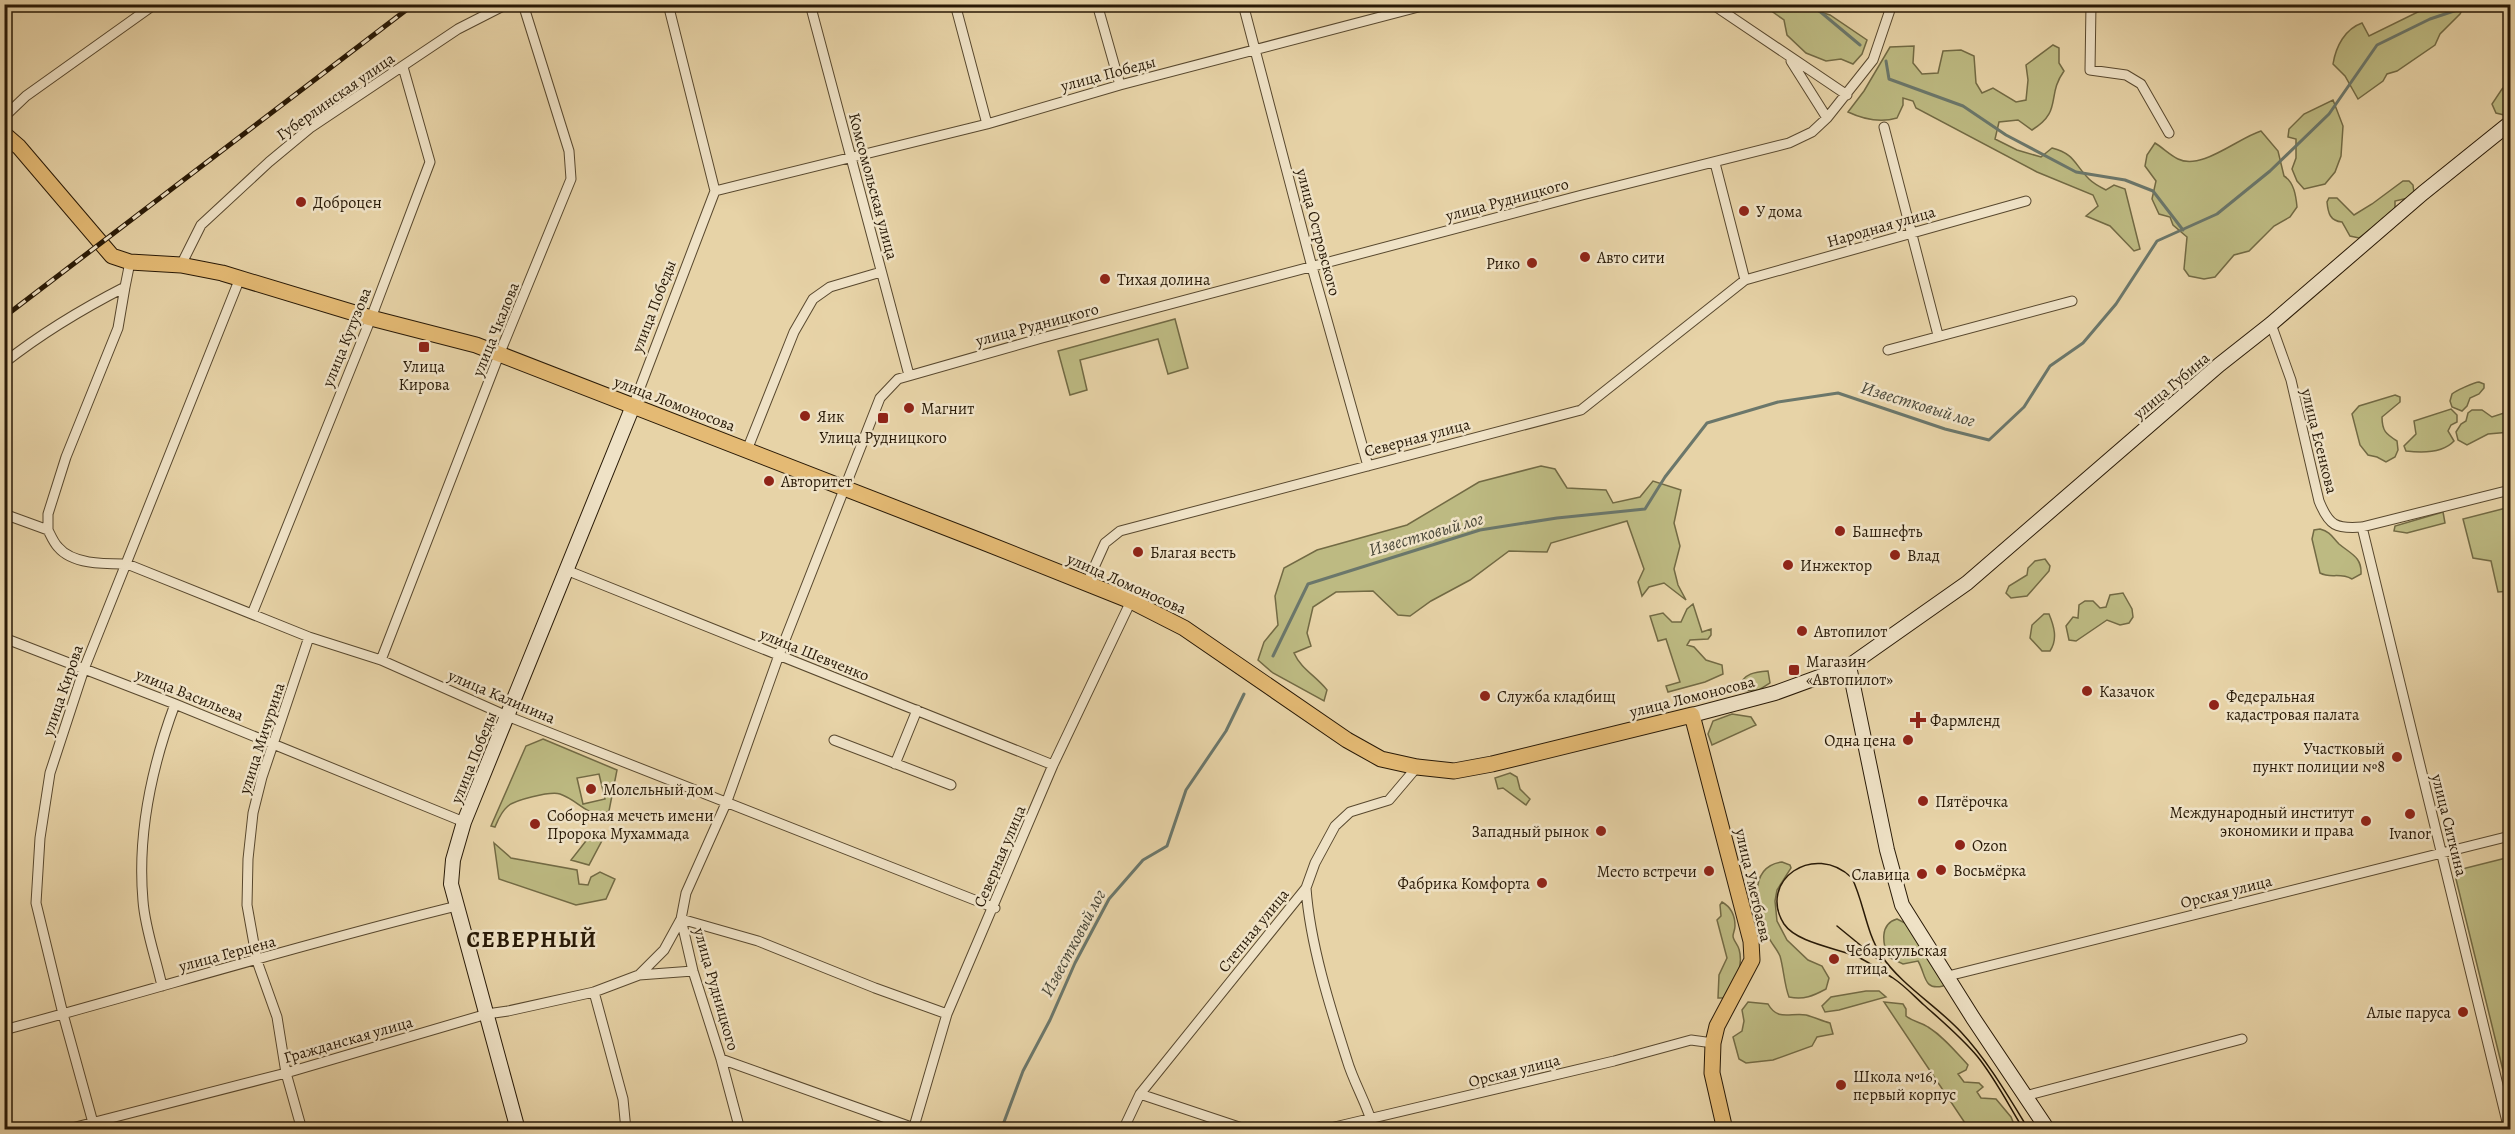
<svg xmlns="http://www.w3.org/2000/svg" width="2515" height="1134" viewBox="0 0 2515 1134" font-family="Alegreya,serif">
<style>
.green{fill:#bdba82;stroke:#726a44;stroke-width:1.5;fill-rule:evenodd}
.lines{fill:none;stroke-linecap:round;stroke-linejoin:round}
.stream{stroke:#6b776b;stroke-width:3}
.street-casing{stroke:#58482e;stroke-width:11}
.secondary-casing{stroke:#281906;stroke-width:16}
.primary-casing{stroke:#281906;stroke-width:17}
.street{stroke:#efe2c6;stroke-width:9}
.secondary{stroke:#efe2c6;stroke-width:14}
.primary{stroke:#e4ba74;stroke-width:15}
.tram{stroke:#281906;stroke-width:1.5}
.rail-casing{stroke:#281906;stroke-width:5}
.rail{stroke:#efe2c6;stroke-width:3;stroke-dasharray:9;stroke-linecap:butt}
.poi-dot{fill:#8f2418;stroke:#efe2c6;stroke-width:2}
.labels{text-anchor:middle;stroke-width:5;stroke-linejoin:round;paint-order:stroke}
.street-label{font-size:16px;fill:#281906;stroke:#efe2c6}
.poi-label{font-size:16px;fill:#281906;stroke:#efe2c6;text-anchor:start}
.water-label{font-size:18px;font-style:italic;fill:#4a4839;stroke:#efe2c6}
.district-label{font-size:22px;font-weight:bold;letter-spacing:1.5px;fill:#281906;stroke:#efe2c6}
</style>
<rect width="100%" height="100%" fill="#e7d3a7"/>
<filter id="stains"><feTurbulence type="fractalNoise" baseFrequency=".00333" numOctaves="4"/><feColorMatrix values="0 0 0 0 .2 0 0 0 0 .09 0 0 0 0 .02 0 0 0 .5 -.17"/></filter>
<radialGradient id="worn" r=".72"><stop offset=".6" stop-color="#630" stop-opacity="0"/><stop offset="1" stop-color="#630" stop-opacity=".3"/></radialGradient>
<path class="green" d="M2434,4L2465,5L2460,14L2440,34L2435,45L2397,71L2387,74L2383,81L2358,99L2345,76L2333,64C2336,46 2345,29 2362,23L2369,36Z
M1763,5H1797L1830,15L1867,40L1862,54L1853,64L1841,59L1826,61L1806,53L1787,35L1784,20Z
M2053,45L2059,48V63L2064,71C2046,96 2063,111 2032,130L2018,120L1999,122L1995,139L2017,150L2041,157L2052,148C2075,154 2074,164 2089,179C2093,183 2100,187 2106,190L2114,185L2125,189L2140,249L2134,251L2110,226L2086,216L2098,206L2093,195L2037,172L1916,108L1913,101L1903,98V105L1897,118C1880,123 1865,120 1848,112L1864,91L1890,47L1914,46L1913,63L1922,74L1938,73L1943,51L1961,50L1974,56L1976,83L1982,93L1993,88L2016,102L2026,100L2028,80L2026,65Z
M2510,82V111L2504,115L2496,113L2492,104L2502,89Z
M2333,100L2343,126L2341,156L2335,172L2325,184L2304,189L2297,181L2292,169L2296,158V139L2288,137L2289,129L2304,114Z
M2261,131L2278,151L2284,176C2294,182 2296,196 2297,207L2290,217L2274,226L2249,251L2234,255L2215,277L2204,279L2189,276L2184,269L2187,237L2173,225L2170,217L2159,214L2152,199L2156,181L2145,166L2147,155L2155,143C2163,148 2170,155 2178,159C2201,171 2238,138 2261,131Z
M2403,181H2409L2413,185L2414,193L2408,198L2395,201V210L2359,238L2350,236L2342,222C2330,221 2328,213 2327,202L2329,198H2337L2354,215L2372,204Z
M1175,319L1188,368L1168,374L1158,339L1080,360L1087,390L1070,395L1058,351Z
M2479,382L2484,384V388L2479,394L2470,398L2467,406L2462,411L2452,407L2450,401L2452,394C2455,391 2475,382 2479,382Z
M2395,395L2400,397V402L2382,417C2382,431 2386,434 2397,441L2398,450L2395,457L2386,462L2377,457L2368,455L2360,445L2352,414L2359,406Z
M2451,409L2457,415V422L2451,425L2448,431L2454,441C2443,453 2422,453 2406,451L2404,446L2416,434L2414,421Z
M2472,410H2482L2492,417L2510,411V432L2488,434L2467,445L2458,440L2456,432L2461,424L2466,421L2468,413Z
M1541,466L1555,469L1567,488L1606,490L1613,503L1640,497L1653,481L1681,490L1674,523L1680,546L1674,569L1678,585L1686,600L1664,583L1649,587L1642,596L1638,582L1644,569L1627,521L1551,543L1547,552L1509,551L1470,580L1431,601L1410,616L1398,615L1373,591L1336,592L1313,607L1307,633L1311,646L1294,653C1301,669 1316,676 1327,690L1324,701L1273,673L1258,660L1264,642L1278,625L1275,596L1284,568L1317,550L1407,525L1479,482Z
M2510,507V591L2498,592L2491,561L2473,558L2463,519Z
M2443,512L2445,523L2407,533L2394,531L2395,526Z
M2320,529C2331,532 2332,537 2339,544C2351,554 2362,557 2361,574L2352,579C2339,572 2331,579 2320,573L2312,539L2314,530Z
M2045,559L2050,566L2049,571L2027,596L2011,598L2006,593L2009,586L2027,575L2028,568L2035,561Z
M2123,593L2132,609L2133,617L2129,623L2120,625L2107,620L2076,641L2069,640L2066,626L2073,617L2078,618L2079,605L2085,601H2093L2100,608L2106,607L2110,595Z
M1693,604L1702,632L1711,629V635L1708,639L1690,640L1687,645L1694,647L1706,660L1722,665L1723,674L1705,682L1668,692L1666,686L1680,682L1666,639L1658,641L1650,616L1663,613L1672,622H1681L1687,609Z
M2044,614H2049C2054,626 2058,639 2050,651H2042L2030,638L2032,625Z
M1768,671L1770,683L1759,690L1742,691L1739,687C1744,673 1755,672 1768,671Z
M1732,714L1751,717L1756,725L1712,745L1708,734L1713,721Z
M543,739L617,770L609,811L601,816C582,811 577,800 560,794C551,791 513,800 507,807C501,812 498,820 495,827L491,826L526,746ZM599,774L605,799L583,804L577,778Z
M1510,773L1517,777L1520,789L1530,799L1526,805L1503,788L1498,789L1495,778Z
M600,830L606,833L589,865L571,860L593,832Z
M494,843L511,858L577,870L579,884L588,885L591,877L600,872L615,879L606,899L576,905L499,879Z
M2510,857V1099L2454,871Z
M1782,862L1790,865L1791,868L1777,890L1775,901L1777,921L1787,940L1808,960L1822,966L1829,978L1826,989C1813,996 1804,1000 1789,997C1784,984 1784,970 1780,956C1777,949 1771,943 1768,936C1756,914 1746,867 1782,862Z
M1722,902C1731,907 1735,916 1735,926C1735,930 1733,933 1733,936C1733,940 1738,945 1739,949C1744,967 1735,986 1723,998H1718L1719,975L1727,958L1717,920L1721,916L1720,905Z
M1897,919L1905,923L1946,982L1943,986C1923,991 1926,974 1918,961L1903,964L1888,957C1883,944 1879,924 1897,919Z
M1866,991H1879L1886,997L1839,1010L1825,1012L1822,1006L1831,997Z
M1748,1002L1768,1004C1778,1022 1791,1012 1806,1015C1814,1017 1822,1021 1830,1023L1833,1034L1817,1037L1812,1046L1773,1060L1746,1063L1739,1059L1733,1037L1742,1031L1744,1021L1742,1010Z
M1884,1002L1903,1004L1906,1009V1016C1913,1022 1921,1022 1928,1027C1944,1037 1956,1052 1968,1065L1966,1070L1958,1074L1964,1082L1979,1083L1983,1087L1977,1092L1981,1098L1996,1099L2011,1117L2016,1129H1985L1982,1126L1976,1129H1969Z"/>
<g class="lines">
<path class="stream" d="M1811,4L1860,45
M1886,61L1889,79L1963,106L2006,135L2076,172L2125,180L2153,191L2183,230
M1273,656L1308,584L1480,530L1557,518L1645,509L1665,477L1707,423L1778,402L1838,393L1945,429L1989,440L2024,407L2050,366L2083,343L2116,304L2157,241L2217,214L2270,171L2329,114L2377,45L2430,19L2475,4
M1001,1130L1023,1071L1050,1020L1075,963L1109,899L1143,860L1167,846L1186,790L1226,731L1244,694"/>
<defs>
<path id="street" d="M668,4L715,191
M810,4L909,375
M955,4L987,124
M1097,4L1120,85
M1243,4L1312,267L1368,466
M1712,4L1847,95
M2091,4L2090,70L2126,75L2141,84L2169,133
M1791,61L1827,118
M4,117L26,96L155,4
M1884,127L1938,335
M1715,163L1745,280
M181,265L201,225L269,162L310,128L458,29L507,4
M2271,324L2291,380L2319,501C2329,526 2336,529 2362,527L2510,490
M1888,350L2072,301
M4,363C42,333 82,309 125,287L130,262
M633,406L715,191L987,124L1120,85L1430,4
M747,450L794,332L813,299L830,287L881,272
M4,514L48,530C51,536 54,543 58,547C73,565 106,564 127,564L309,637L381,660L507,716L995,908
M2362,527L2509,1130
M48,530V514L66,457L118,328L125,287
M566,570L1053,765
M1087,583L1105,543L1120,531L1581,410L1745,280L2026,201
M252,614L371,318L430,162L403,67
M4,638L175,704L464,822
M381,660L499,355L571,179L569,151L523,4
M834,740L951,785
M895,764L917,710
M1306,888C1310,944 1330,1007 1347,1060C1354,1084 1368,1105 1374,1130
M639,975L664,950L681,919L758,941L875,988L947,1014
M1948,976L2510,836
M162,986C156,958 145,929 143,901C137,834 152,766 175,704
M594,992L623,1099L626,1130
M4,1030C156,989 305,943 457,906
M721,1059L914,1128
M1140,1094L1248,1130
M2025,1096L2242,1039
M64,1130L286,1073L487,1014L508,1011L594,992L639,975L693,971
M95,1130L63,1014L36,903L40,838L50,773L84,669L240,278
M302,1130L286,1073L277,1017L257,961L247,905L248,859L253,813L262,777L309,637
M740,1130L721,1059L693,971L681,919L686,893L727,801L779,655L880,398L898,379L1042,338L1582,195L1789,143L1812,132L1827,118L1873,60L1892,4
M913,1130L947,1014L1053,765L1131,601
M1123,1130L1140,1094L1306,888L1315,863L1335,826L1350,812L1389,800L1417,767
M1322,1130L1614,1061L1691,1040L1713,1043"/>
<path id="secondary" d="M1849,666L1887,850L1902,905L1973,1018L2048,1130
M1692,715L1775,693L1849,666L1967,583L2219,365L2271,324L2423,193L2510,123
M518,1130L451,884L453,860L464,822L633,406"/>
<path id="primary" d="M4,134L19,147L112,256L130,262L181,265L222,273L371,318L476,345L978,540L1131,601L1184,628L1347,740L1381,759L1417,767L1454,771L1492,764L1692,715L1751,941L1752,960L1717,1026L1713,1043L1712,1073L1725,1130"/>
</defs>
<use href="#street" class="street-casing"/>
<use href="#secondary" class="secondary-casing"/>
<use href="#primary" class="primary-casing"/>
<use href="#street" class="street"/>
<use href="#secondary" class="secondary"/>
<use href="#primary" class="primary"/>
<path class="tram" d="M1837,926L1881,962
M2024,1130C2009,1106 1995,1078 1977,1056C1961,1037 1943,1022 1924,1005C1914,996 1905,986 1893,978C1882,971 1870,963 1858,957C1837,948 1797,943 1784,924C1757,881 1814,841 1852,878C1864,903 1866,932 1881,955C1902,986 1936,1005 1961,1032C1988,1061 2008,1096 2029,1130"/>
<defs>
<path id="rail" d="M4,317L414,4"/>
</defs>
<use href="#rail" class="rail-casing"/>
<use href="#rail" class="rail"/>
</g>
<g class="poi-dot">
<circle cx="301" cy="202" r="6"/>
<circle cx="1744" cy="211" r="6"/>
<circle cx="1585" cy="257" r="6"/>
<circle cx="1532" cy="263" r="6"/>
<circle cx="1105" cy="279" r="6"/>
<rect x="418" y="341" width="12" height="12" rx="3"/>
<circle cx="909" cy="408" r="6"/>
<circle cx="805" cy="416" r="6"/>
<rect x="877" y="412" width="12" height="12" rx="3"/>
<circle cx="769" cy="481" r="6"/>
<circle cx="1840" cy="531" r="6"/>
<circle cx="1138" cy="552" r="6"/>
<circle cx="1895" cy="555" r="6"/>
<circle cx="1788" cy="565" r="6"/>
<circle cx="1802" cy="631" r="6"/>
<rect x="1788" y="664" width="12" height="12" rx="3"/>
<circle cx="2087" cy="691" r="6"/>
<circle cx="1485" cy="696" r="6"/>
<circle cx="2214" cy="705" r="6"/>
<path d="M1915 711h6v6h6v6h-6v6h-6v-6h-6v-6h6z"/>
<circle cx="1908" cy="740" r="6"/>
<circle cx="2397" cy="757" r="6"/>
<circle cx="591" cy="789" r="6"/>
<circle cx="1923" cy="801" r="6"/>
<circle cx="2410" cy="814" r="6"/>
<circle cx="2366" cy="821" r="6"/>
<circle cx="535" cy="824" r="6"/>
<circle cx="1601" cy="831" r="6"/>
<circle cx="1960" cy="845" r="6"/>
<circle cx="1941" cy="870" r="6"/>
<circle cx="1709" cy="871" r="6"/>
<circle cx="1922" cy="874" r="6"/>
<circle cx="1542" cy="883" r="6"/>
<circle cx="1834" cy="959" r="6"/>
<circle cx="2463" cy="1012" r="6"/>
<circle cx="1841" cy="1085" r="6"/>
</g>
<g class="labels">
<g class="street-label">
<text transform="translate(1108 73) rotate(-15)" y="6">улица Победы</text>
<text transform="translate(335 96) rotate(-35)" y="6">Губерлинская улица</text>
<text transform="translate(874 186) rotate(75)" y="6">Комсомольская улица</text>
<text transform="translate(1507 199) rotate(-15)" y="6">улица Рудницкого</text>
<text transform="translate(1881 226) rotate(-16)" y="6">Народная улица</text>
<text transform="translate(1319 232) rotate(75)" y="6">улица Островского</text>
<text transform="translate(653 306) rotate(-69)" y="6">улица Победы</text>
<text transform="translate(1037 324) rotate(-15)" y="6">улица Рудницкого</text>
<text transform="translate(495 329) rotate(-68)" y="6">улица Чкалова</text>
<text transform="translate(346 337) rotate(-68)" y="6">улица Кутузова</text>
<text transform="translate(2171 385) rotate(-40)" y="6">улица Губина</text>
<text transform="translate(675 403) rotate(21)" y="6">улица Ломоносова</text>
<text transform="translate(1417 437) rotate(-15)" y="6">Северная улица</text>
<text transform="translate(2320 441) rotate(76)" y="6">улица Есенкова</text>
<text transform="translate(1127 583) rotate(24)" y="6">улица Ломоносова</text>
<text transform="translate(815 654) rotate(22)" y="6">улица Шевченко</text>
<text transform="translate(62 690) rotate(-71)" y="6">улица Кирова</text>
<text transform="translate(190 694) rotate(22)" y="6">улица Васильева</text>
<text transform="translate(502 696) rotate(23)" y="6">улица Калинина</text>
<text transform="translate(1692 696) rotate(-14)" y="6">улица Ломоносова</text>
<text transform="translate(261 738) rotate(-72)" y="6">улица Мичурина</text>
<text transform="translate(473 757) rotate(-68)" y="6">улица Победы</text>
<text transform="translate(2450 825) rotate(76)" y="6">улица Ситкина</text>
<text transform="translate(999 856) rotate(-67)" y="6">Северная улица</text>
<text transform="translate(1754 885) rotate(77)" y="6">улица Уметбаева</text>
<text transform="translate(2226 891) rotate(-14)" y="6">Орская улица</text>
<text transform="translate(1253 930) rotate(-51)" y="6">Степная улица</text>
<text transform="translate(227 953) rotate(-15)" y="6">улица Герцена</text>
<text transform="translate(717 989) rotate(74)" y="6">улица Рудницкого</text>
<text transform="translate(348 1039) rotate(-16)" y="6">Гражданская улица</text>
<text transform="translate(1514 1070) rotate(-14)" y="6">Орская улица</text>
</g>
<g class="poi-label">
<text x="313" y="208">Доброцен</text>
<text x="1756" y="217">У дома</text>
<text x="1597" y="263">Авто сити</text>
<text x="1520" y="269" text-anchor="end">Рико</text>
<text x="1117" y="285">Тихая долина</text>
<text x="424" y="372" text-anchor="middle">Улица<tspan x="424" dy="18">Кирова</tspan></text>
<text x="921" y="414">Магнит</text>
<text x="817" y="422">Яик</text>
<text x="883" y="443" text-anchor="middle">Улица Рудницкого</text>
<text x="781" y="487">Авторитет</text>
<text x="1852" y="537">Башнефть</text>
<text x="1150" y="558">Благая весть</text>
<text x="1907" y="561">Влад</text>
<text x="1800" y="571">Инжектор</text>
<text x="1814" y="637">Автопилот</text>
<text x="1806" y="667">Магазин<tspan x="1806" dy="18">«Автопилот»</tspan></text>
<text x="2099" y="697">Казачок</text>
<text x="1497" y="702">Служба кладбищ</text>
<text x="2226" y="702">Федеральная<tspan x="2226" dy="18">кадастровая палата</tspan></text>
<text x="1930" y="726">Фармленд</text>
<text x="1896" y="746" text-anchor="end">Одна цена</text>
<text x="2385" y="754" text-anchor="end">Участковый<tspan x="2385" dy="18">пункт полиции №8</tspan></text>
<text x="603" y="795">Молельный дом</text>
<text x="1935" y="807">Пятёрочка</text>
<text x="2354" y="818" text-anchor="end">Международный институт<tspan x="2354" dy="18">экономики и права</tspan></text>
<text x="547" y="821">Соборная мечеть имени<tspan x="547" dy="18">Пророка Мухаммада</tspan></text>
<text x="1589" y="837" text-anchor="end">Западный рынок</text>
<text x="2410" y="839" text-anchor="middle">Ivanor</text>
<text x="1972" y="851">Ozon</text>
<text x="1953" y="876">Восьмёрка</text>
<text x="1697" y="877" text-anchor="end">Место встречи</text>
<text x="1910" y="880" text-anchor="end">Славица</text>
<text x="1530" y="889" text-anchor="end">Фабрика Комфорта</text>
<text x="1846" y="956">Чебаркульская<tspan x="1846" dy="18">птица</tspan></text>
<text x="2451" y="1018" text-anchor="end">Алые паруса</text>
<text x="1853" y="1082">Школа №16,<tspan x="1853" dy="18">первый корпус</tspan></text>
</g>
<g class="water-label">
<text transform="translate(1918 404) rotate(17)" y="6">Известковый лог</text>
<text transform="translate(1426 534) rotate(-16)" y="6">Известковый лог</text>
<text transform="translate(1073 943) rotate(-62)" y="6">Известковый лог</text>
</g>
<g class="district-label">
<text x="532" y="947">СЕВЕРНЫЙ</text>
</g>
</g>
<rect width="2515" height="1134" fill="none" stroke="#e7d3a7" stroke-width="24"/>
<rect x="6" y="6" width="2503" height="1122" fill="none" stroke="#281906" stroke-width="3"/>
<rect x="12" y="12" width="2491" height="1110" fill="none" stroke="#281906" stroke-width="1.5"/>
<rect width="100%" height="100%" filter="url(#stains)"/>
<rect width="100%" height="100%" fill="url(#worn)"/>
</svg>
